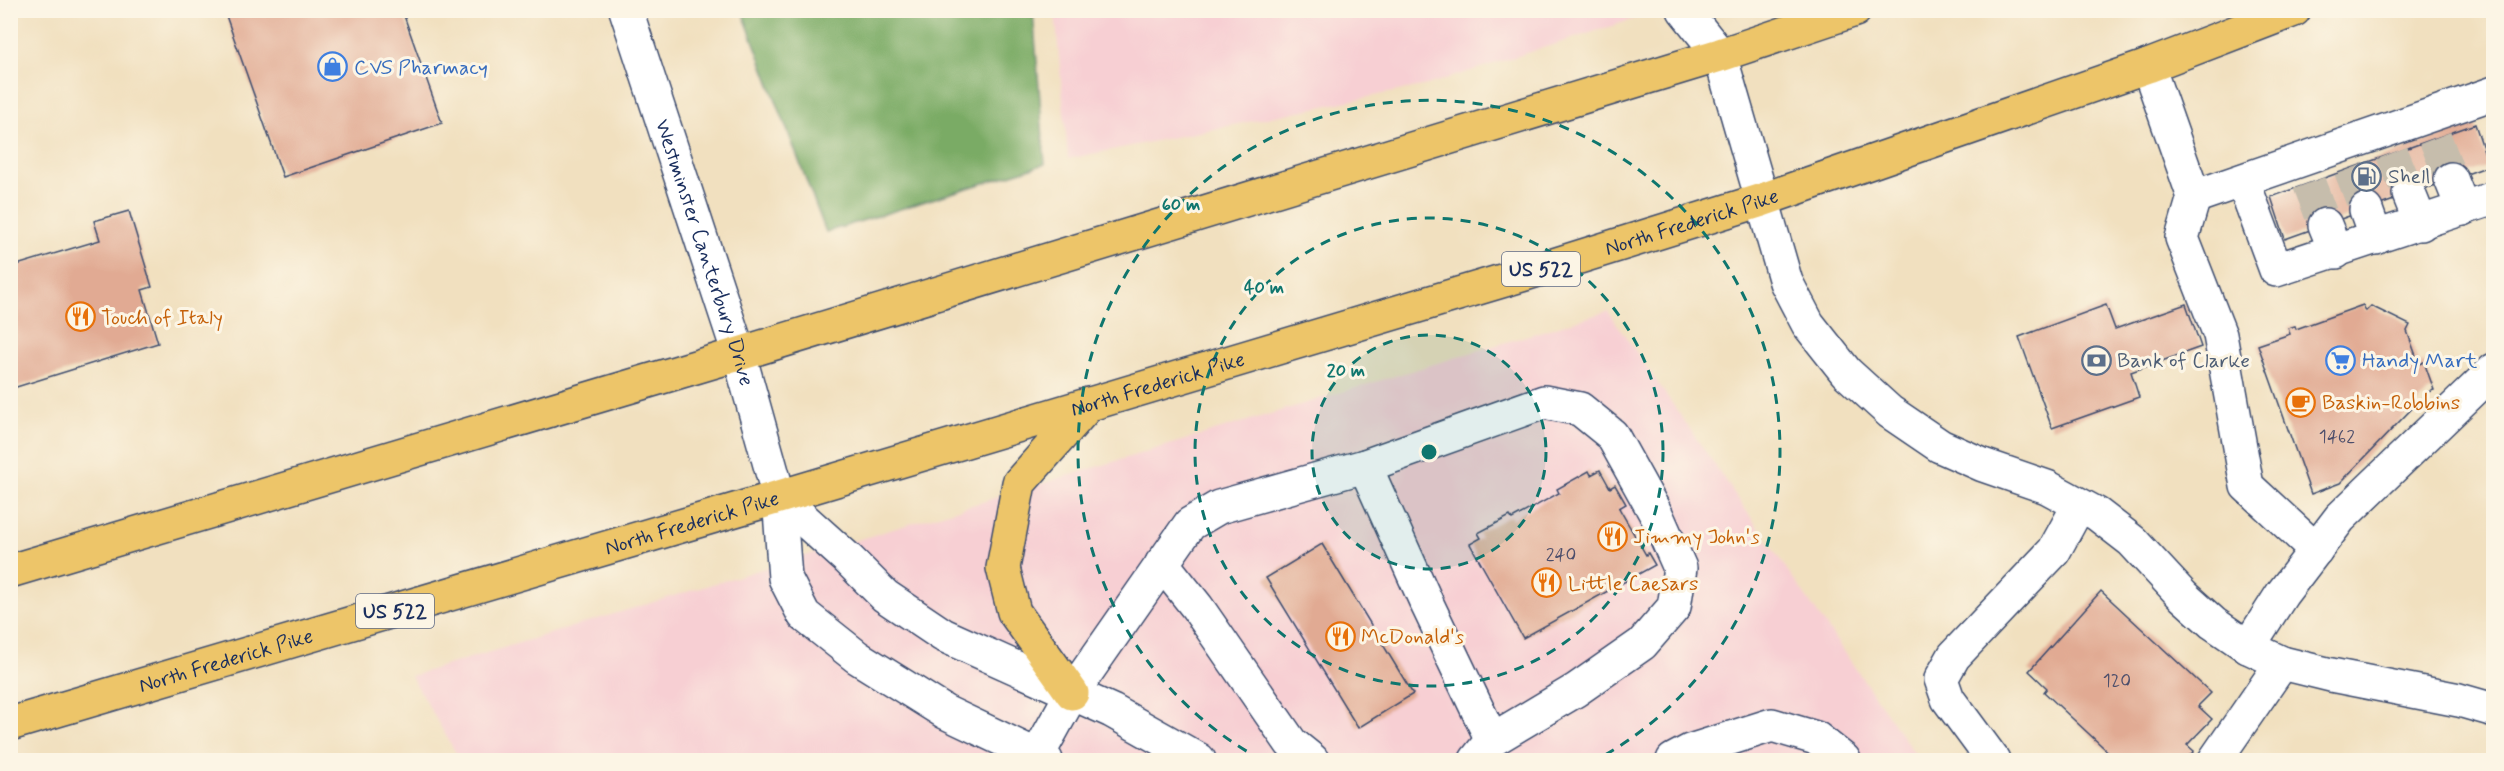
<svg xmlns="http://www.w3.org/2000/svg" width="2504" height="771" viewBox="0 0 2504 771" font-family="Mynerve,sans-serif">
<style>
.built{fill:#f7cfd3}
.forest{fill:#7aab65;stroke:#4a6d62;stroke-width:1.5}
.building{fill:#e1aa93}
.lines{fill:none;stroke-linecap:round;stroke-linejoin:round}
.minor-tunnel{stroke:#c6bdac;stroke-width:33;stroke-dasharray:33 16;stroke-linecap:butt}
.minor-casing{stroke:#3b4a6d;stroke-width:36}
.major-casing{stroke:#3b4a6d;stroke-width:36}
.minor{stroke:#fff;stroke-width:33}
.major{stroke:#edc569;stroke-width:33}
.ring{fill:none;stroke:#0f766e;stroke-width:3;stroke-dasharray:10 8}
.labels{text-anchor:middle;stroke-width:6;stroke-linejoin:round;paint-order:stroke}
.number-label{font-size:18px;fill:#4c4e6b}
.shield{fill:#fcf5e5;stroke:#5e6a86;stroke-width:1.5}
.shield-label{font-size:20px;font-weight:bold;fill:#1b2f5e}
.shop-label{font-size:21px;fill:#366cbe;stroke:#fcf5e5;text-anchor:start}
.service-label{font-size:21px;fill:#4e5e75;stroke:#fcf5e5;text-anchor:start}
.street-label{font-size:21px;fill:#1b2f5e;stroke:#fcf5e5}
.food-label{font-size:21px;fill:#c56008;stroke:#fcf5e5;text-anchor:start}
.centre{fill:#0f766e;stroke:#fcf5e5;stroke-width:3}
.ring-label{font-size:18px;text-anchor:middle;font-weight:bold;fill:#0f766e;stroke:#fcf5e5;stroke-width:6;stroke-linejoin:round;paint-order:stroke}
</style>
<rect width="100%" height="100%" fill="#fcf5e5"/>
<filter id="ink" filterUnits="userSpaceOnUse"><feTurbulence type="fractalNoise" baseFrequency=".0167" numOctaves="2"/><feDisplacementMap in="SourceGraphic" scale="12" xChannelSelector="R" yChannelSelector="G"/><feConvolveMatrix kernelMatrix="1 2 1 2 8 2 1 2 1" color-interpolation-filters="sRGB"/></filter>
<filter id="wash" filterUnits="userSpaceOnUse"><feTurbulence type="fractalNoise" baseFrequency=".008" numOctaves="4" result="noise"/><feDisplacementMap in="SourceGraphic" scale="24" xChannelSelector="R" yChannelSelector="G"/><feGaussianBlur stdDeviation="1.35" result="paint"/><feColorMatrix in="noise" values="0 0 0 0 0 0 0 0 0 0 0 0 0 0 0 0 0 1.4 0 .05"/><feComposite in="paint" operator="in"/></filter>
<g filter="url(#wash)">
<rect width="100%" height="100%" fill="#f1e0bf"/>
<path class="built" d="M1055,11V10L1659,11L1427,85L1068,159Z
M1608,311L1919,760H460L411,676Z"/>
<path class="forest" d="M742,11H1033L1045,164L826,232Z"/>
<g id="blocks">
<path class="building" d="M224,10H402L442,123L283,177Z
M2475,124L2489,166L2285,239L2271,197Z
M129,211L152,287L142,290L158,343L10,389V267L100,240L94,221Z
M2186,304L2201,347L2131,372L2139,397L2052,428L2019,337L2106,305L2115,329Z
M2363,305L2366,311L2371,306L2410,325L2407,331L2419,364L2424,362L2434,390L2428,392L2340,483L2311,494L2258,345L2290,334L2288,328L2295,326L2296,329Z
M1600,470L1610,488L1615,485L1626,504L1619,508L1646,555L1648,553L1655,565L1523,638L1470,544L1481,538L1478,533L1510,516L1512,519L1559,493L1557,489L1589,471L1591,475Z
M1322,544L1413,694L1358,728L1266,578Z
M2101,591L2211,693L2198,706L2212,719L2187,745L2194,751L2185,760H2117L2044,692L2047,688L2029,671Z"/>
</g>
</g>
<g filter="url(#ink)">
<use href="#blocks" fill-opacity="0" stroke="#3b4a6d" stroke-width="1.5"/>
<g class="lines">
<path class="minor-tunnel" d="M2435,138L2451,179
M2392,153L2409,194
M2350,169L2366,210
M2309,183L2325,225"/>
<defs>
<g id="minor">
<path id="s1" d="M626,10L739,354L779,497L785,578L804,615L857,657L945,712L1046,760"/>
<path d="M1684,10L1720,55L1786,282L1808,324L1846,372L1890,412L1940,446L1983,465L2047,487L2097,514L2132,541L2183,596L2213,623L2248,647L2282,663L2331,675L2459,700L2494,710"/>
<path d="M2148,66L2194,197L2182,238L2220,335L2247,486L2316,550"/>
<path d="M2451,179L2463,209"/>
<path d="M2243,181L2276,270L2494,198"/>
<path d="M2409,194L2421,224"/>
<path d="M2194,197L2494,93"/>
<path d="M2366,210L2376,238"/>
<path d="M2325,225L2336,252"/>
<path d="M1365,466L1428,606L1492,740L1476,760"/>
<path d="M779,497L848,559L885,596L943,635L1112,711L1199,760"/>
<path d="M1162,563L1197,607L1291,743L1312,760"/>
<path d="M2248,647L2282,594L2340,518L2494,370"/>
<path d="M1035,760L1072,693L1190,524L1219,507L1365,466L1544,402L1580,409L1612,435L1657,516L1680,568L1674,607L1642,644L1576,690L1492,740"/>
<path d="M1673,760L1690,751L1772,725L1816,738L1844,760"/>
<path d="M1993,760L1948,699L1941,679L1954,656L2054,551L2079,505"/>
<path d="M2215,760L2282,663"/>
</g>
<g id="major">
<path d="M10,571L739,354L1720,55L1855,10"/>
<path d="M1072,693L1014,612L1003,568L1019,483L1089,404"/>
<path id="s2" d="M10,724L779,497L1525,274L1762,200L2148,66L2294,10"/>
</g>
</defs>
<use href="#minor" class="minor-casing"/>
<use href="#major" class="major-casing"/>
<use href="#minor" class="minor"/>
<use href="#major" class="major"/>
</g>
</g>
<circle cx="1429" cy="452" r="117" fill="#0f766e" fill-opacity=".12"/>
<g class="ring">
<circle cx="1429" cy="452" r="117"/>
<circle cx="1429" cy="452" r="234"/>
<path d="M1262 760A351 351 0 1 1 1596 760"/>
</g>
<defs>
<symbol id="shop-ring" viewBox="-11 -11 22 22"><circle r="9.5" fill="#fcf5e5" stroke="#3f7fe0" stroke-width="1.5"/><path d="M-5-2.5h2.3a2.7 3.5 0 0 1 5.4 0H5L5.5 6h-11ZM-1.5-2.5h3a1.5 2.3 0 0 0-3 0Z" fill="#3f7fe0"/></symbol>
<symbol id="fuel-ring" viewBox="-11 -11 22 22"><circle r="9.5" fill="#fcf5e5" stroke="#5c6f8a" stroke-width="1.5"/><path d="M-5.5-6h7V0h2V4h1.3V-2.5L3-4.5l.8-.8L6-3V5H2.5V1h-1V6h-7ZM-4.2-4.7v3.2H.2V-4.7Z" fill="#5c6f8a"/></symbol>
<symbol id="restaurant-ring" viewBox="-11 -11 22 22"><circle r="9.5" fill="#fcf5e5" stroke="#e8710a" stroke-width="1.5"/><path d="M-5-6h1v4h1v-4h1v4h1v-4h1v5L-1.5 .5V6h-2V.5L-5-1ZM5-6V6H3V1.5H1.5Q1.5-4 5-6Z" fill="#e8710a"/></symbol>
<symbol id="bank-ring" viewBox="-11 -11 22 22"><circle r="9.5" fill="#fcf5e5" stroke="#5c6f8a" stroke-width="1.5"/><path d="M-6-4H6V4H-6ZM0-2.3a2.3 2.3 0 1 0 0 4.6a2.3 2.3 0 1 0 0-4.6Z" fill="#5c6f8a"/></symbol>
<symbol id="supermarket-ring" viewBox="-11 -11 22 22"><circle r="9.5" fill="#fcf5e5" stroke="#3f7fe0" stroke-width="1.5"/><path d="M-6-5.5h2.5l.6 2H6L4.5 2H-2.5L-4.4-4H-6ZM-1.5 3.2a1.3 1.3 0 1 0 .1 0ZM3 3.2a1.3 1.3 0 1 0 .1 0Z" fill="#3f7fe0"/></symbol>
<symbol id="cafe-ring" viewBox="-11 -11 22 22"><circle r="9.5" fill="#fcf5e5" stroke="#e8710a" stroke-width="1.5"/><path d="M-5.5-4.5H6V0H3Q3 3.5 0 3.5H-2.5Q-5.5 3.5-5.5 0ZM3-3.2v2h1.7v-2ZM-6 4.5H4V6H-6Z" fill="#e8710a"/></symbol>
</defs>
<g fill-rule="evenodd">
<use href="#shop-ring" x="316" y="50" width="33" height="33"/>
<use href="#fuel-ring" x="2350" y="160" width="33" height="33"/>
<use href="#restaurant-ring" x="64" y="300" width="33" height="33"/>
<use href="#bank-ring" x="2080" y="344" width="33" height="33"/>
<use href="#supermarket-ring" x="2324" y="344" width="33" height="33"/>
<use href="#cafe-ring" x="2284" y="386" width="33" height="33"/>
<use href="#restaurant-ring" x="1596" y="520" width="33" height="33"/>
<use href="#restaurant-ring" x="1530" y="566" width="33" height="33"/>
<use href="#restaurant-ring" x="1324" y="620" width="33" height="33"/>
</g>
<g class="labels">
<g class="number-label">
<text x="2337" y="442">1462</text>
<text x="1561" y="560">240</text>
<text x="2117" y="686">120</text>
</g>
<g class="shield">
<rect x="1502" y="252" width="78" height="34" rx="4.5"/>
<rect x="356" y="594" width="78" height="34" rx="4.5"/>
</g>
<g class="shield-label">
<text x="1541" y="276">US 522</text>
<text x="395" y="618">US 522</text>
</g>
<g class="shop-label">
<text x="354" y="74">CVS Pharmacy</text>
<text x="2362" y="367">Handy Mart</text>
</g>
<g class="service-label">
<text x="2388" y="183">Shell</text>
<text x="2117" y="367">Bank of Clarke</text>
</g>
<g class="street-label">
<text dy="7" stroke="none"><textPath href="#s2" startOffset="1755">North Frederick Pike</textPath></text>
<text dy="7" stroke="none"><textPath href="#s1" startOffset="255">Westminster Canterbury Drive</textPath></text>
<text dy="7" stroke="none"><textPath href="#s2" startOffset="1197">North Frederick Pike</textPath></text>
<text dy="7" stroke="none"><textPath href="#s2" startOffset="711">North Frederick Pike</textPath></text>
<text dy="7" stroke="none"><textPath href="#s2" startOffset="225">North Frederick Pike</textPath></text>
</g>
<g class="food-label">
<text x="101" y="324">Touch of Italy</text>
<text x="2322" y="409">Baskin-Robbins</text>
<text x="1633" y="543">Jimmy John's</text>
<text x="1568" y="590">Little Caesars</text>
<text x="1361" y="643">McDonald's</text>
</g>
</g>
<circle cx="1429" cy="452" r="9" class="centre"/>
<g class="ring-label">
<text x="1181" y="210">60 m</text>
<text x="1264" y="293">40 m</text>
<text x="1346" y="376">20 m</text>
</g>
<rect width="2504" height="771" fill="none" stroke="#fcf5e5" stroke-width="36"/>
</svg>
